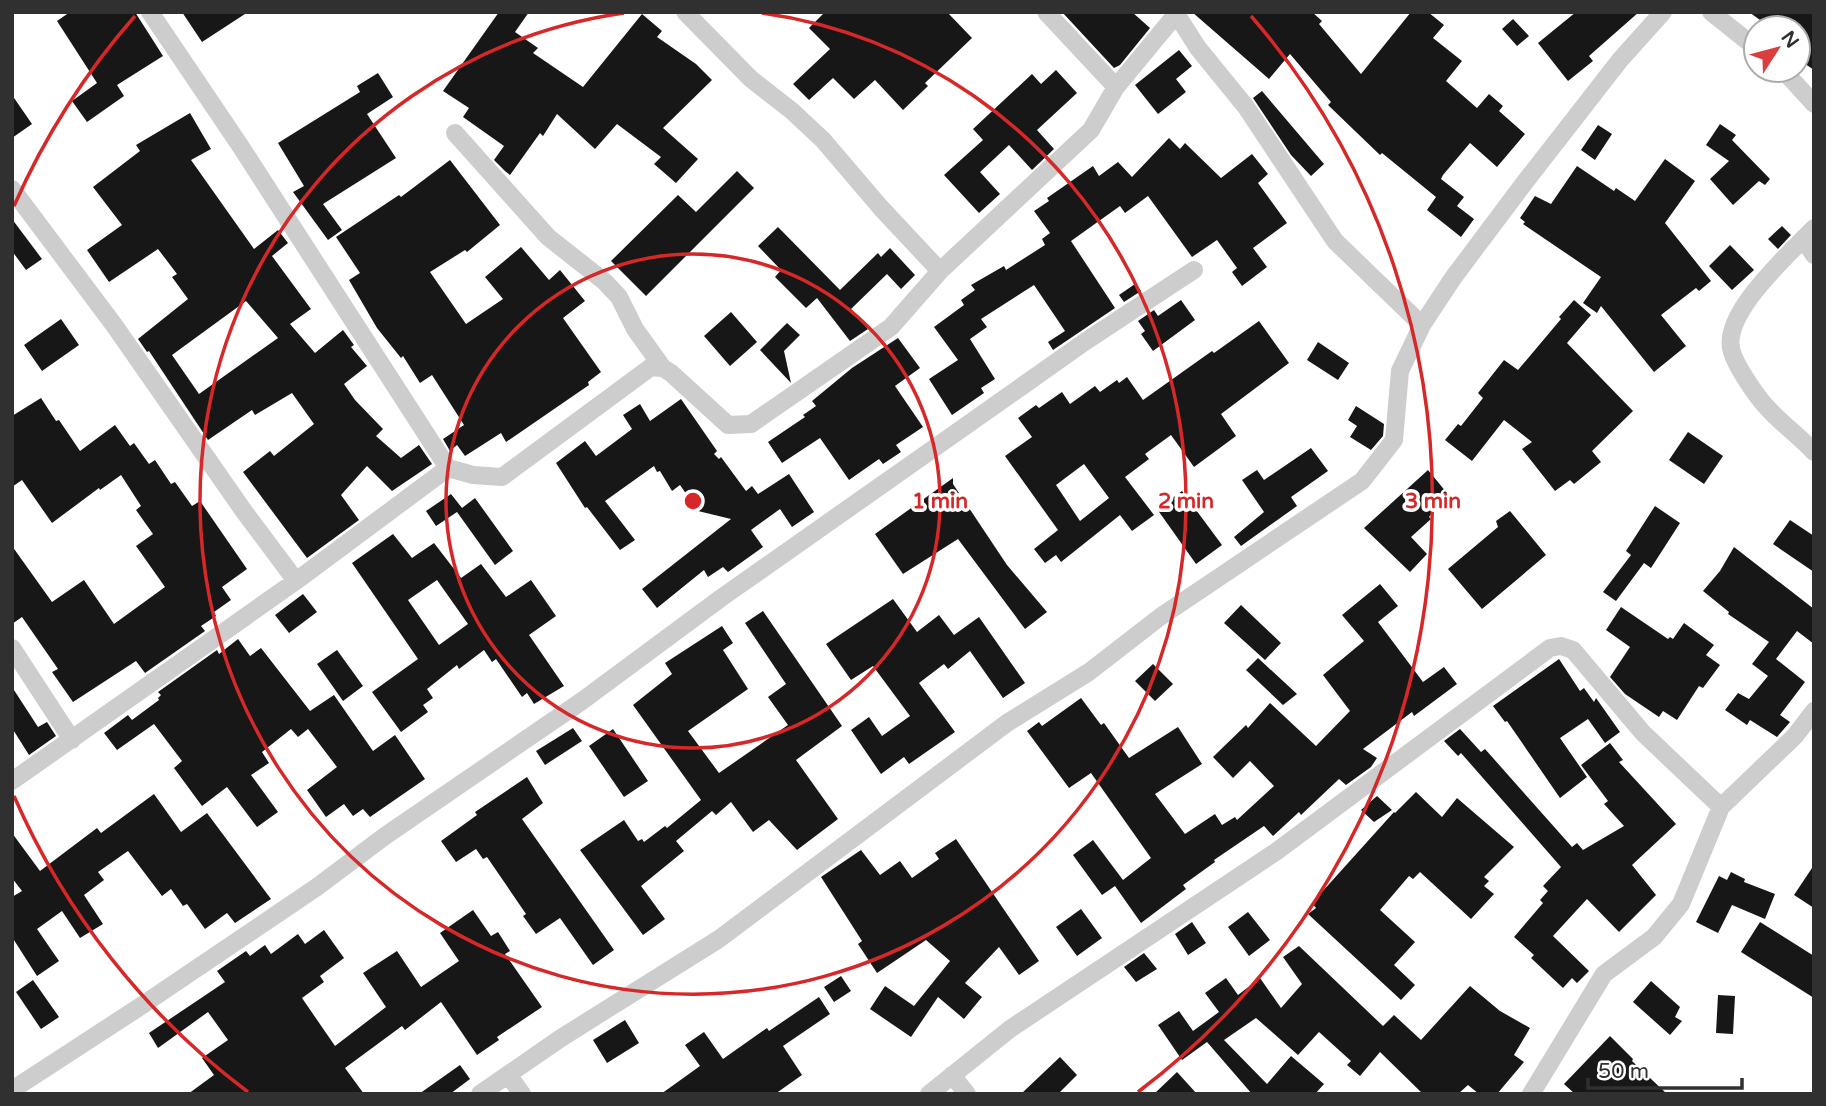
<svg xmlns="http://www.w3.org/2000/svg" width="1826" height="1106" viewBox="0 0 1826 1106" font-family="'Varela Round',sans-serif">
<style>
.building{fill:#171717;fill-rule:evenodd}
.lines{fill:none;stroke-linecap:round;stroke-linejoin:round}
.street{stroke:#cdcdcd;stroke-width:18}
.ring{fill:none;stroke:#d62828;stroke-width:3.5}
.centre{fill:#d62828;stroke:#fff;stroke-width:3.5}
.ring-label{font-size:21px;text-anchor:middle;font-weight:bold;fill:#d62828;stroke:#fff;stroke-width:7;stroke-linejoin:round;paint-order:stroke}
</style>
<rect width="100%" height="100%" fill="#fff"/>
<path class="building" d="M70,12H135L163,56L117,85L124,96L87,122L72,101L97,83L57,21Z
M182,12H248L202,42Z
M499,12H529L515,32L538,48L533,53L583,87L642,14L662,31L657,37L696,64L712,80L663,128L698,159L676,183L654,164L661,157L617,124L595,149L557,114L543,136L540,133L510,175L505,171L494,160L504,146L463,117L469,108L443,91Z
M825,12H947L972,38L925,83L928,86L903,110L875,80L854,99L833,78L809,100L793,84L830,49L809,28Z
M1062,12H1132L1150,28L1120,65L1114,68Z
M1192,12H1312L1322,21L1319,24L1361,74L1411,12H1428L1444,25L1433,38L1462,61L1446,81L1477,108L1489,94L1503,106L1499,111L1525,134L1497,167L1470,143L1443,175L1441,179L1464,197L1457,206L1474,219L1461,237L1427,210L1436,197L1382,153L1380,155L1328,105L1331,102L1290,54L1269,79Z
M1576,12H1639L1589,56L1593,61L1568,81L1538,43Z
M1749,12H1814V70L1798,59V28H1771Z
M1513,19L1529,36L1517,46L1502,29Z
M1179,50L1192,66L1176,79L1186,92L1158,114L1135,85Z
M1056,70L1077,93L1037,130L1054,149L1032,170L1009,145L980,172L1000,194L979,213L944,175L983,140L973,129L1032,74L1041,84Z
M378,73L393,97L367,114L396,158L323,204L342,230L328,240L293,192L304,186L278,143L360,92L357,86Z
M1262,91L1324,164L1311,176L1291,155L1253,98Z
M12,95L32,124L12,138Z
M190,113L211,149L191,160L254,249L278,230L288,243L272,256L311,309L290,324L315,353L343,330L354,345L351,347L367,366L344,384L355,400L383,429L376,436L401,458L419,445L432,464L392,491L367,466L341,495L359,520L307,558L243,472L270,451L274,456L314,424L292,393L255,415L252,410L208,440L149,351L147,352L138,339L188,299L172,277L177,274L158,249L109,282L87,250L122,225L93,187L140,151L136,145ZM246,301L278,338L199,394L172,355Z
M1720,124L1736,135L1732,140L1770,179L1765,185L1759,181L1733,205L1710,179L1729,161L1706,145Z
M1598,125L1612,134L1595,160L1581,150Z
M1169,138L1180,149L1185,143L1221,178L1252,154L1268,174L1258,183L1287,223L1253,248L1267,267L1242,286L1232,272L1237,268L1217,240L1192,257L1148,196L1125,213L1120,206L1071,241L1115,308L1053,350L1048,342L1065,331L1034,285L981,319L987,327L970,339L995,379L981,388L984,393L952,415L929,379L958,360L934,327L964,305L961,300L975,290L971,285L1004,266L1006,270L1045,245L1042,239L1050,233L1034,211L1049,201L1047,198L1093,166L1099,176L1118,162L1132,177Z
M1665,159L1695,181L1665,223L1711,281L1699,291L1696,288L1661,315L1686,346L1654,372L1601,306L1597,313L1583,303L1601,277L1523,224L1525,222L1520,218L1535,196L1551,204L1577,166L1614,191L1616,188L1635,201Z
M450,160L500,225L467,252L465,250L430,272L466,324L503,299L485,277L521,247L549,280L560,270L585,301L563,318L601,372L588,382L589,385L506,442L501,433L465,456L457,445L450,451L443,439L464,425L432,375L420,383L403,356L401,358L377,328L349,280L360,273L336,237L399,195L401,197Z
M737,171L754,188L646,296L611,261L678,195L696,212Z
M12,219L42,259L26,270L12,251Z
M1782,226L1791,235L1778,249L1768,239Z
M778,227L840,290L878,253L881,257L890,248L915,275L901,289L887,274L851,309L868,329L850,341L817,298L806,308L775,277L781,270L758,246Z
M1730,245L1754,270L1732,290L1709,266Z
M1135,284L1141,291L1124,302L1119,295Z
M1181,300L1195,320L1153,351L1141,334L1145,331L1138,321L1154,310L1158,316Z
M1574,300L1591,315L1567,343L1633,411L1592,451L1601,462L1574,484L1570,480L1555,491L1522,449L1532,442L1504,420L1472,461L1445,440L1458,424L1461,426L1483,398L1478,393L1504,360L1518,370L1561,319L1559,317Z
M731,312L757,342L730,366L704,336Z
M61,319L79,345L42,371L24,345Z
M1259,321L1289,363L1221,414L1236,436L1194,467L1171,435L1145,454L1149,459L1125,477L1154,515L1132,531L1120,515L1061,562L1056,555L1045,563L1034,549L1058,530L1005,456L1032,437L1018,418L1036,405L1039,408L1062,392L1070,404L1095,386L1100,392L1117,380L1119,383L1127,377L1143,400L1212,351L1214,353ZM1084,464L1109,498L1080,521L1056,485Z
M787,323L800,335L784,351L791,383L760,350Z
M898,338L920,368L895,386L923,427L896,445L901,452L883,464L879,459L849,480L820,438L782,463L768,442L805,417L803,415L816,406L812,401L852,368Z
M1318,342L1349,363L1338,380L1307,360Z
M41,398L56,421L59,420L80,451L115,425L130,446L134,443L149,464L155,460L171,484L175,482L192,506L200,501L247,569L222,587L231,600L214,612L216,616L201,626L205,631L145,673L136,661L73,702L52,672L58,669L22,617L12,624V546L52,602L84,580L114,624L165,587L136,546L153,534L136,510L141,506L121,475L100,490L99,488L52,523L22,480L12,487V416Z
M681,399L717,451L714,454L719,459L721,457L746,491L752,486L758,494L789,474L814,512L792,527L780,509L751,530L763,547L728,572L723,567L708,577L704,570L657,608L642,589L731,519L698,511L680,485L672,491L660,471L657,472L654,466L605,501L635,540L620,550L587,507L585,508L556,463L585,441L596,456L632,429L623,415L640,404L650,421Z
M1356,406L1384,424L1383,436L1371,450L1350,437L1357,426L1348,420Z
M1688,432L1723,456L1704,484L1669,460Z
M1311,448L1328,471L1291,497L1297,506L1241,546L1234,537L1264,512L1242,480L1257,470L1264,480Z
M1428,470L1447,493L1429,517L1431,519L1411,537L1427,554L1410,572L1364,528Z
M953,478V484L1007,565L1047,612L1025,629L958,539L903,574L875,534Z
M1182,491L1222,545L1196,564L1157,509Z
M451,494L462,508L475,498L513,551L495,565L457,512L436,526L426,511Z
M1655,506L1680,523L1651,568L1644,563L1616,601L1603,592L1631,555L1626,551Z
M1510,511L1546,555L1482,609L1448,569L1498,527L1496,521Z
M1790,520L1814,536V572L1773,544Z
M393,534L412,558L434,543L461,578L481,564L506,597L531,580L556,616L529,635L564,686L534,704L527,693L522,697L496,659L492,662L484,650L459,669L457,665L427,689L433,698L423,705L428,712L401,732L372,692L418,659L352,563ZM437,580L468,624L439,645L408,600Z
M1734,547L1814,609V644L1797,631L1776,659L1805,682L1780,715L1790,722L1777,737L1750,720L1747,725L1725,710L1738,693L1749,699L1768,676L1752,664L1769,642L1728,614L1729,612L1703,591L1720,571Z
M1380,584L1398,606L1378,622L1423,682L1444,667L1457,684L1414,716L1412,712L1363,749L1377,758L1371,767L1346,785L1339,779L1301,815L1299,812L1273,836L1264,826L1214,860L1215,862L1183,885L1186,889L1141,923L1115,886L1102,895L1073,855L1093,840L1123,880L1151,858L1091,773L1069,788L1027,731L1039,722L1042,726L1081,698L1101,725L1104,723L1129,758L1178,727L1202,764L1155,794L1185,834L1215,814L1222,825L1235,817L1237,820L1274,786L1250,761L1233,778L1213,757L1246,725L1248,728L1270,703L1316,746L1350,711L1323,675L1364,641L1342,615Z
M303,594L317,612L289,633L275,615Z
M893,599L917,632L939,615L954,635L979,617L1025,683L1003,698L970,651L948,669L944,664L919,683L955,732L909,764L904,757L881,774L851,730L869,717L882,736L910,716L873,666L851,680L826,644Z
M1241,605L1281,643L1265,660L1224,623Z
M1621,607L1668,639L1670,637L1673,639L1684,623L1714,645L1706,655L1720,665L1703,688L1699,686L1677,720L1663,711L1659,717L1625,694L1610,677L1630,647L1606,630Z
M763,611L842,726L796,760L838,819L797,850L769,820L753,832L731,802L716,815L712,811L676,841L684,851L641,886L665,919L643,935L580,850L624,820L638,841L642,839L644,842L665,826L667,828L701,800L633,705L672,674L665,663L722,626L733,643L723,650L748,689L688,731L719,773L788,725L768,697L786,684L745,623Z
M238,639L250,656L261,648L310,711L334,695L373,751L395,735L425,779L370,817L363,809L353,816L344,804L326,817L307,790L337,767L308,729L298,737L291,729L262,752L269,763L251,775L278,812L257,827L227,787L202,806L174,768L182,761L154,724L117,750L104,733L128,715L132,720L159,700L158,698L161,695L158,692L217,650L219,654Z
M337,650L363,686L343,701L317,664Z
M1258,658L1297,694L1283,705L1246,670Z
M1559,659L1580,691L1584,688L1594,702L1596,698L1620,732L1605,743L1588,719L1560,738L1587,777L1560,798L1507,721L1505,722L1493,706Z
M1153,664L1173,684L1155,701L1135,681Z
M12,687L38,727L47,722L56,736L29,755L12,728Z
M573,728L582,741L545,765L536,751Z
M613,729L648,781L624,797L589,746Z
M1460,729L1481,752L1485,749L1572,847L1577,843L1583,850L1624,826L1604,804L1608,801L1581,765L1610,743L1623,760L1619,762L1676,824L1632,865L1656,895L1619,932L1587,899L1553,936L1589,971L1577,983L1572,978L1563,988L1531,958L1534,955L1514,937L1543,903L1540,900L1548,891L1543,886L1561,867L1461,753L1458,756L1444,741Z
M527,777L543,803L522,819L614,950L593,965L560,918L536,934L523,916L526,914L487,857L483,859L476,849L456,862L441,841L477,815L475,812Z
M1416,792L1442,817L1457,798L1514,847L1484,877L1489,881L1484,886L1494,894L1471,919L1420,872L1413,879L1409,876L1380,910L1415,942L1394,965L1415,985L1401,1000L1308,914L1316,908L1312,903L1394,812L1395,813Z
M154,794L181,832L207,813L271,899L235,923L227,913L205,929L187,904L183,906L171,889L162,896L128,851L98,872L104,880L84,895L103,924L80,938L62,911L37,929L59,961L37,976L12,937V897L22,891L12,878V833L40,871L97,828L101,833Z
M1377,796L1392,810L1374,822L1361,810Z
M956,839L1039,961L1019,975L999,947L965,983L982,997L964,1019L938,997L911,1037L870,1009L885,986L914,1006L950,961L926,940L877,973L858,944L862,941L821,877L861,850L880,875L900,861L912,878L939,859L935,853Z
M1814,865V908L1794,895Z
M1731,872L1745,879L1744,882L1775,894L1765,919L1732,905L1718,933L1696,922L1719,876L1727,880Z
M1081,909L1102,938L1077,956L1056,927Z
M473,910L491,936L498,932L510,951L505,954L542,1007L497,1037L499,1040L477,1055L441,1002L405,1030L402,1026L345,1068L364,1094H188L214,1075L202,1058L228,1040L208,1012L158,1048L149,1033L225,982L217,971L246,951L250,956L265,945L271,954L298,934L305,944L324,930L344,958L320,976L324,982L302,998L335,1046L386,1007L363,973L397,951L421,987L459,961L440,933Z
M1248,912L1270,940L1249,956L1228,927Z
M1192,922L1206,943L1188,955L1175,934Z
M1760,922L1814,956V998L1741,952Z
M1299,946L1383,1026L1394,1015L1421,1040L1470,986L1500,1011L1530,1028L1514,1055L1524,1062L1497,1094H1479L1468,1085L1458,1094H1423L1380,1052L1360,1076L1347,1065L1351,1061L1319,1032L1298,1055L1256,1018L1224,1040L1267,1084L1291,1056L1324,1084L1315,1094H1252L1207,1042L1182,1060L1158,1025L1179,1011L1193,1031L1219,1012L1205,993L1226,978L1238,995L1260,978L1281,1008L1302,984L1283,957Z
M1144,953L1157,969L1136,982L1124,967Z
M841,976L851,991L834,1002L824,987Z
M33,980L59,1017L41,1029L16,992Z
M1651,981L1680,1007L1675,1017L1682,1021L1670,1035L1633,1002Z
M1718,995L1735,996L1733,1034L1716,1033Z
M819,997L830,1014L783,1046L802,1075L775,1094H661L700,1066L685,1045L704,1032L723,1059L767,1028L769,1031Z
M625,1020L639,1043L607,1063L593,1040Z
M1610,1036L1633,1059L1632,1061L1667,1094H1575L1564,1084Z
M1060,1057L1077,1075L1058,1094H1021Z
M460,1065L470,1079L450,1094H419Z
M1177,1072L1197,1094H1154Z"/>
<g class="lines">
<path class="street" d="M150,12L241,147L448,468
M685,12L751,79L792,111L823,140L881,208L940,271
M1046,12L1116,87
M1175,12L1198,48L1246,107L1335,241L1422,325
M1711,12L1756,48
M1783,70L1814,104
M455,133L548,237L605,282L619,297L635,329L663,368
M12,189L114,325L243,510L296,581
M1814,228L1805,237L1806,243L1814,255
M1805,237C1783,260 1720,317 1732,352C1736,366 1754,392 1763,403C1778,421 1798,435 1814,452
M12,648L72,740
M12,781L296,581L448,468L473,475L502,477L651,367L663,368L671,373L728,425L751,424L891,327L940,271L1091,130L1116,87L1178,12
M952,1075L967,1094
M509,1076L522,1094
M12,1090L141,1006L317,887L385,836L582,701L721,598L940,444L1086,341L1194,270
M480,1094L561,1038L719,939L1007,723L1089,672L1160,617L1362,481L1394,440L1400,371L1422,325L1453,278L1525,182L1620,60L1663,12
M929,1094L1010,1029L1277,851L1550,648L1561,646L1573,650L1643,733L1721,807
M1531,1094L1604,974L1654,937L1681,904L1721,807L1795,736L1814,711"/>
</g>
<g class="ring">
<circle cx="693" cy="501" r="247"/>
<path d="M762 13A493 493 0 1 1 624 13"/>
<path d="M248 1092A740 740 0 0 1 14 796M14 206A740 740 0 0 1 135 16M1251 16A740 740 0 0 1 1138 1092"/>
</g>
<circle cx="693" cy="501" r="10" class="centre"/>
<g class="ring-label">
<text x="940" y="508">1 min</text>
<text x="1186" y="508">2 min</text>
<text x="1433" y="508">3 min</text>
</g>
<rect width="1826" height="1106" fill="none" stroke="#303030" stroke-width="28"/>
<g transform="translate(1777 49) rotate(54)"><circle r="33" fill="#ffffff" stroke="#acacac" stroke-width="2"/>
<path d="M0-5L12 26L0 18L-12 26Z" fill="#da3e3f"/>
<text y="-10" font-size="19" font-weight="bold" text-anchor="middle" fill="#303030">N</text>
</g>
<path d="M1588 1078v10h154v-10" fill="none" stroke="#303030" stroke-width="3.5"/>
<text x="1598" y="1078" font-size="21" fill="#303030" stroke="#ffffff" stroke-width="5" paint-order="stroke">50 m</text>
</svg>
